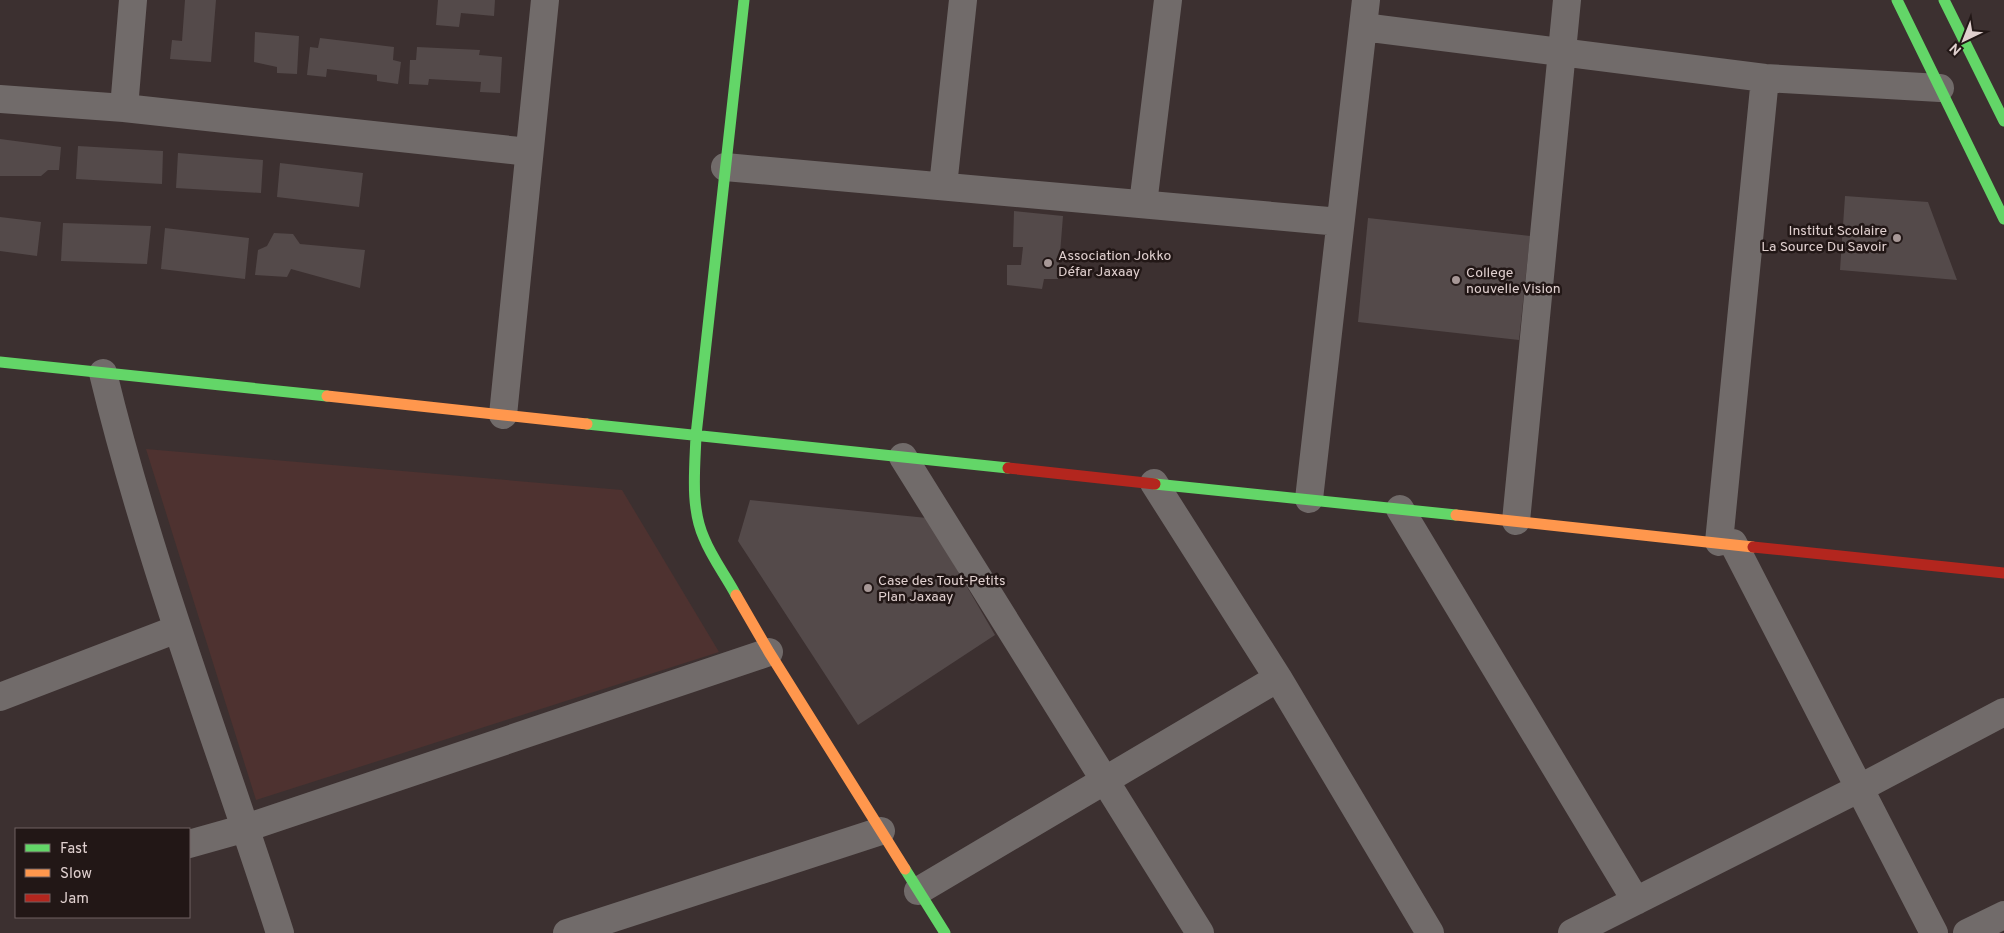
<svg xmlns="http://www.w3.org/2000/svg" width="2004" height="933" viewBox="0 0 2004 933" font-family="Overpass,sans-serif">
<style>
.built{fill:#4e3230}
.building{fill:#544a4a}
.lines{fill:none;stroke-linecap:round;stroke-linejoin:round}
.street{stroke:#716b6a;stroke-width:28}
.fast{stroke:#63d668;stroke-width:11}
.slow{stroke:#ff974d;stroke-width:11}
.jam{stroke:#b3261e;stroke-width:11}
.poi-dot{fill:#a79897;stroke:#221716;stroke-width:2}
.labels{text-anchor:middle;stroke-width:5;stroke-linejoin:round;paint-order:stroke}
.poi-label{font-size:14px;fill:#e0d0cf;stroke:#221716;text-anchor:start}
</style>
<rect width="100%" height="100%" fill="#3c3030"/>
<path class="built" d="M146,449L622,490L719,652L256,800Z"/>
<path class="building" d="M185,0H216L211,62L170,59L172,40L182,41Z
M438,0H495L494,16L461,13L459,27L436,25Z
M255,32L299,36L297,74L277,73V67L254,62Z
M320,38L394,47L393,60L401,62L398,84L377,81V75L327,69L326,77L307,75L310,47L318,48Z
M417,47L480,50L479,55L502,57L500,93L480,92L481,82L429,79L428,85L409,84L410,60H416Z
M0,139L61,147L59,170H48L41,176H0Z
M78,146L163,151L162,184L76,179Z
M178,153L263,160L261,193L176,188Z
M280,163L363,173L359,207L277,197Z
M1845,196L1928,202L1957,280L1840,270Z
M1014,211L1063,216L1058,279H1044L1042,289L1007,285V265H1021L1023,247H1013Z
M0,217L41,222L37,256L0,251Z
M1368,218L1530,236L1519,340L1358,322Z
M63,223L151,226L147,264L61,261Z
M165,228L249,238L245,279L161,269Z
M274,233L293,234L300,244L365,250L360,288L291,269L287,277L255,275L258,250L267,246Z
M750,500L927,518L995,635L858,725L738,541Z"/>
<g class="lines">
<path class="street" d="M1363,27L1765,78L1940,88
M0,99L124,108L529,152
M124,108L133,0
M725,167L1340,222
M943,186L963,0
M1143,204L1168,0
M103,373C149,563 220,747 280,933
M503,415L545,0
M903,457L1200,933
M1154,483L1278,678L1430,933
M1309,499L1366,0
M1400,509L1636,901
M1516,521L1567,0
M1719,542L1765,78
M1733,543L1934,933
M0,697L177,629
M189,844L246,828L769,652
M918,891L1278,678
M567,933L881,831
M1572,933L1860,788L2004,712
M1967,933L2004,915"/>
<path class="fast" d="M1897,0L2004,219
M1944,0L2004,121
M0,362L327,396
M587,424L1008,468
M1155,484L1456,515
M736,595C726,576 712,558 704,538C690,507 695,468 696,435L744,0
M905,869L945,933"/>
<path class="slow" d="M327,396L587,424
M1456,515L1753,547
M736,595L769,652L905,869"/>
<path class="jam" d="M1008,468L1155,484
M1753,547L2004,573"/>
</g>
<g class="poi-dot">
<circle cx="1897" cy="238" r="5"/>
<circle cx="1048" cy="263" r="5"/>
<circle cx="1456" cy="280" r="5"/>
<circle cx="868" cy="588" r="5"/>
</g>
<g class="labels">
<g class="poi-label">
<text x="1887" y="235" text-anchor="end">Institut Scolaire<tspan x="1887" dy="16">La Source Du Savoir</tspan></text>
<text x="1058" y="260">Association Jokko<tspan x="1058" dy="16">Défar Jaxaay</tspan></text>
<text x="1466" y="277">College<tspan x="1466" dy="16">nouvelle Vision</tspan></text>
<text x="878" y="585">Case des Tout-Petits<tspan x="878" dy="16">Plan Jaxaay</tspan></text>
</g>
</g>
<rect x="15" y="828" width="175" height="90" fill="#221716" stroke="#6e6160"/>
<rect x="25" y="844" width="25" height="8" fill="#63d668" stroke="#6e6160"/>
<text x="60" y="853" font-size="15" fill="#e0d0cf">Fast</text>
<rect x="25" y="869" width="25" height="8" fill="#ff974d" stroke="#6e6160"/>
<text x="60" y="878" font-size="15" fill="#e0d0cf">Slow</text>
<rect x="25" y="894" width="25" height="8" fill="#b3261e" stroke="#6e6160"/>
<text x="60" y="903" font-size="15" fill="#e0d0cf">Jam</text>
<g transform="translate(1964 40) rotate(223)" stroke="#221716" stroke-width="4" paint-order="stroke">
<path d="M0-4L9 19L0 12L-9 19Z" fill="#e0d0cf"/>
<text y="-8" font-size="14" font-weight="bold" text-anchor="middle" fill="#e0d0cf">N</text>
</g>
</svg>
